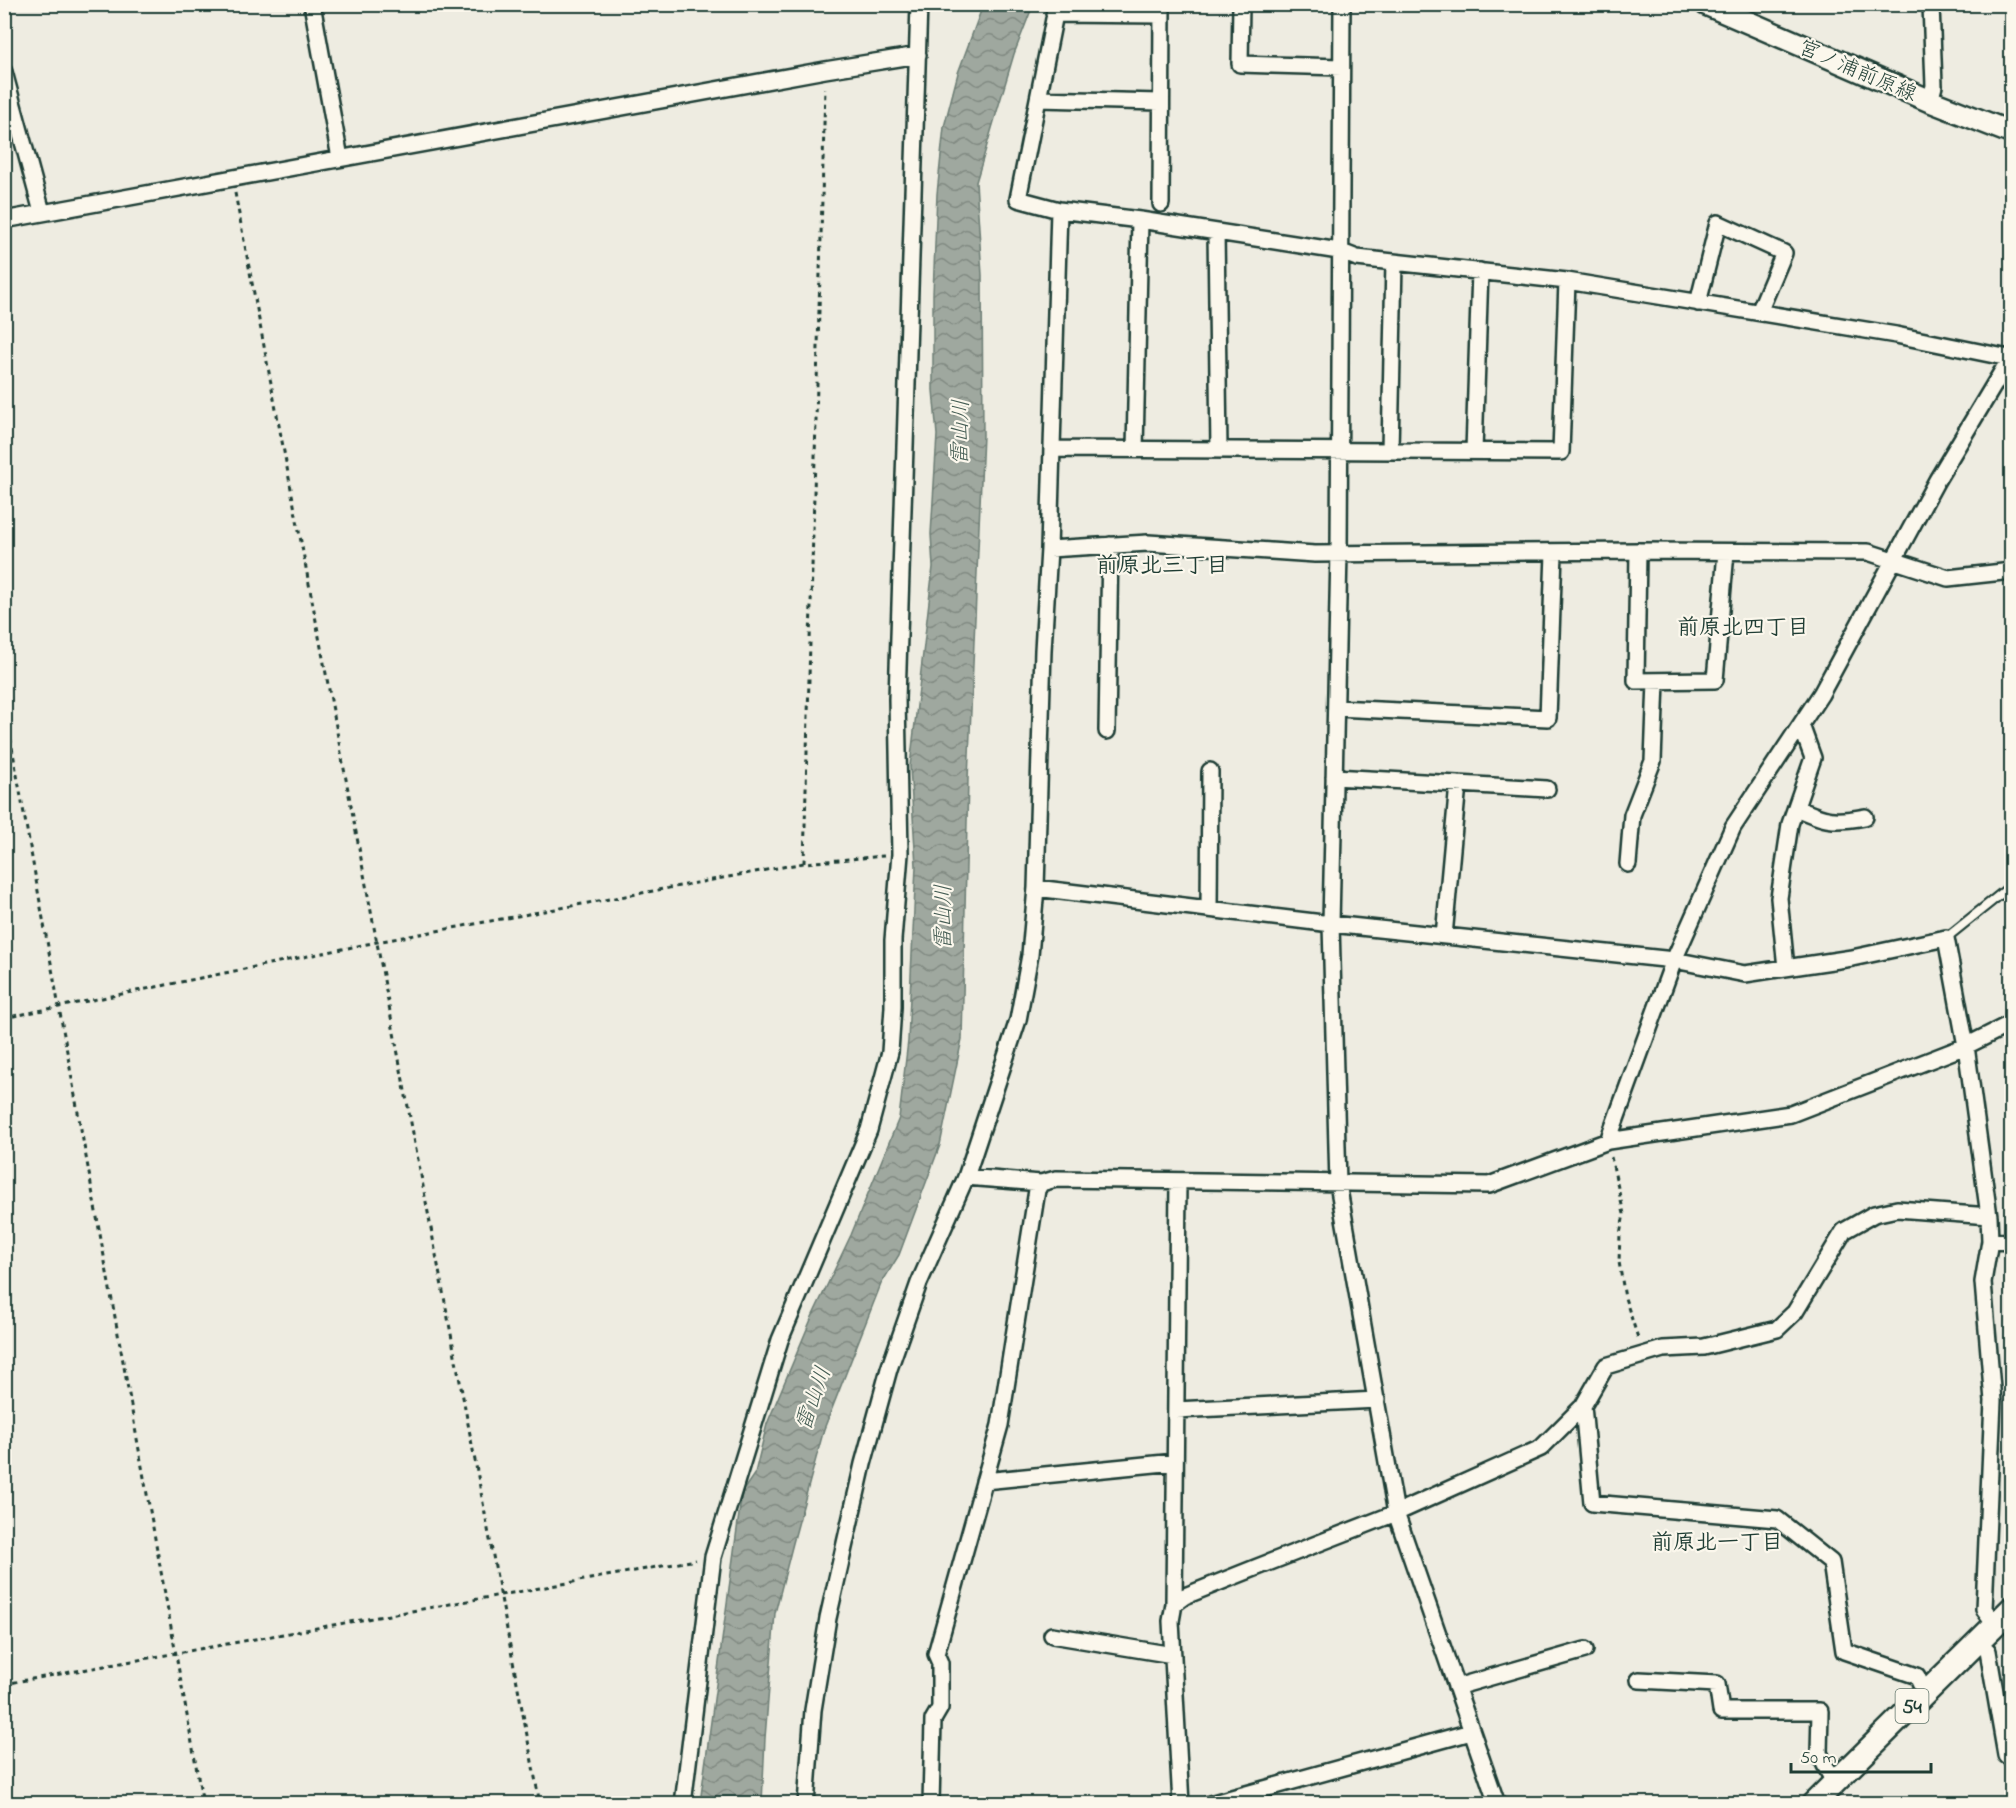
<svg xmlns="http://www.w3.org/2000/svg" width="2016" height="1808" viewBox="0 0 2016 1808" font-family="'Indie Flower','Klee One',sans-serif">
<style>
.water{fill:url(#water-waves);stroke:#6c7d74;stroke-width:1.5}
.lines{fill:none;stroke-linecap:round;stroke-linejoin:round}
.lane-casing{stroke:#1f3d34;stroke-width:12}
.street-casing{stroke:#1f3d34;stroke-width:20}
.secondary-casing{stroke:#1f3d34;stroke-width:26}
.primary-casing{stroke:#1f3d34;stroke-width:27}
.path{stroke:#1f3d34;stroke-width:3;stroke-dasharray:4.5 4.5;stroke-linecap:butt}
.lane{stroke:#fbf7ec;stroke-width:8}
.street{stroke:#fbf7ec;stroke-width:15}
.secondary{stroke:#fbf7ec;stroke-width:21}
.primary{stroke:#fbf7ec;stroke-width:22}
.labels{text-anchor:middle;stroke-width:4.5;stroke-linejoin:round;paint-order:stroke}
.shield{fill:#fbf7ec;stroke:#61756b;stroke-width:1.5}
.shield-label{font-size:20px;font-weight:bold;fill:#1f3d34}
.street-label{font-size:21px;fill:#1f3d34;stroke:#fbf7ec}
.water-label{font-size:22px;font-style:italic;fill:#455d54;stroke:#fbf7ec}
.neighbourhood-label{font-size:22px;font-weight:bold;fill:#1f3d34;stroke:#fbf7ec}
</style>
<defs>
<pattern id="water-waves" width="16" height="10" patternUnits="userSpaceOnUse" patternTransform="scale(1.5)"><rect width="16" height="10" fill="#9fa89f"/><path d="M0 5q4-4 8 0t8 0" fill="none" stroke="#818a82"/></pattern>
</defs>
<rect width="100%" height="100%" fill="#eeece1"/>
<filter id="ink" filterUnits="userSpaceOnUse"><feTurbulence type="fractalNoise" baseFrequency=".0167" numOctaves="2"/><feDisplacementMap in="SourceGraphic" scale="12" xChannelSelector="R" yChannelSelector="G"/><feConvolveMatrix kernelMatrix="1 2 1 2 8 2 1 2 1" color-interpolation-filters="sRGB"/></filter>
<g filter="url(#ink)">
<path class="water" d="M983,5H1033L1014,54L976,182L982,275L983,435L968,779L962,1039L940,1145L899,1255L881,1284L824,1429L793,1543L775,1613L765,1738L762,1803H700L742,1492L755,1473L767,1424L812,1317L851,1235L899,1118L908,1041L916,866L910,766L933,567L931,534L937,435L933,390V294L937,194L944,127L958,73Z"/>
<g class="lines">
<defs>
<path id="lane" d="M1946,938L2012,885"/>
<path id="street" d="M312,4L340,158
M1241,4L1240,64L1341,67
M1342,4L1339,552L1331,924L1338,1184L1396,1513L1497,1804
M1054,14L1162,15
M4,72L42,212
M1038,99L1160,102
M1930,101L1934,86L1931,4
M1161,204L1162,4
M1059,210L1140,220L1339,251L1357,258L1567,281L1896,335L2009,358
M4,220L825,70L918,55
M1216,232L1219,449
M1698,303L1718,223L1784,253L1759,312
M1052,449L1561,452L1567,281
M1135,449L1140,220
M1390,450L1394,262
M1474,451L1480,271
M1049,549L1148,543L1315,554L1638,551L1868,552L1948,578L2012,571
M1638,551L1636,681L1715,680L1726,552
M1336,708L1548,718L1554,553
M1107,731L1110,545
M1334,777L1547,789
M1796,808C1826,821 1833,823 1865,817
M1628,864L1632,815L1653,761L1656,681
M1036,888L1331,924L1674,960L1745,974L1852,958L1946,938L1966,1046L1989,1216L1990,1241L1983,1282L1993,1401L1984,1609L1995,1624
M1209,909L1210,771
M1444,936L1458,784
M1786,968L1779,898L1790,824L1813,758L1801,725
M1608,1141L1674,960L1733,827L1821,694L1937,480L2012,355
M966,1177L1041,1183
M1990,1241L2012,1242
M1583,1406L1592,1503L1777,1519L1831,1562L1844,1651L1917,1676L1925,1694
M1176,1410L1377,1400
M984,1481L1175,1462
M1174,1604L1178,1181
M1052,1635L1173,1655
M1978,1642L1988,1651L2006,1755L2012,1759
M1639,1680L1717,1684L1721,1711H1820L1819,1753L1834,1783
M1456,1687L1585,1650
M683,1804L713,1557L780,1340L869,1130L890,1052L893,1007V940L900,854L897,699L919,4
M806,1804L813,1710L828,1618L863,1464L889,1369L919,1283L966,1177L1018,1020L1030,955L1036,888L1043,650L1049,549L1059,210L1018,199L1057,4
M931,1804L933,1720L940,1708V1663L936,1654L1000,1425L1037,1190L1041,1183L1056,1179L1489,1185L1608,1141L1791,1114L1966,1046L2012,1023
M1181,1804L1171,1621L1174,1604L1185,1596L1255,1568L1396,1513L1541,1448L1583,1406L1606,1366L1663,1349L1704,1347L1777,1329L1795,1312L1844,1231L1874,1214L1897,1209L1989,1216
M1210,1804L1471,1732"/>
<path id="secondary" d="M1706,4L1930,101L2012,133"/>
<path id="primary" d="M1813,1804L2012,1608"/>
</defs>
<use href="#lane" class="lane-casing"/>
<use href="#street" class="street-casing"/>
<use href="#secondary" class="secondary-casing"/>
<use href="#primary" class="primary-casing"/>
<path class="path" d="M235,193L540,1804
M4,703L203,1804
M804,863L825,88
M4,1018L377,942L804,863L884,856
M1611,1157L1624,1214L1620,1234L1619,1262L1625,1298L1639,1341
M4,1684L696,1560"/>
<use href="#lane" class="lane"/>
<use href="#street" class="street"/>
<use href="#secondary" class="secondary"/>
<use href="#primary" class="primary"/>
</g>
</g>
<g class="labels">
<rect class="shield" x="1895.5" y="1689" width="33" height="34" rx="4.5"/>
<g class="shield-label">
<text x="1912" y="1713">54</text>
</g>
<g class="street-label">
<text transform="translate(1858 70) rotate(23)" y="7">宮ノ浦前原線</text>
</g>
<g class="water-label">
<text transform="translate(959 432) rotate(-89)" y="8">雷山川</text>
<text transform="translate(942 917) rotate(-90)" y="8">雷山川</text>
<text transform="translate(812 1398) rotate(-71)" y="8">雷山川</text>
</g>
<g class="neighbourhood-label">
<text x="1162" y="572">前原北三丁目</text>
<text x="1743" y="634">前原北四丁目</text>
<text x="1717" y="1549">前原北一丁目</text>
</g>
</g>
<rect width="2016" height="1808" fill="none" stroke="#fbf7ec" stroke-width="24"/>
<rect x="12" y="12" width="1992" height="1784" fill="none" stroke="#1f3d34" stroke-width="2" filter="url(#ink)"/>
<path d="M1791 1763v9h140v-9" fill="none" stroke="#1f3d34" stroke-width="3"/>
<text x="1800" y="1763" font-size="18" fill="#1f3d34" stroke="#fbf7ec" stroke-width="4.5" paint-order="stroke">50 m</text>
</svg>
